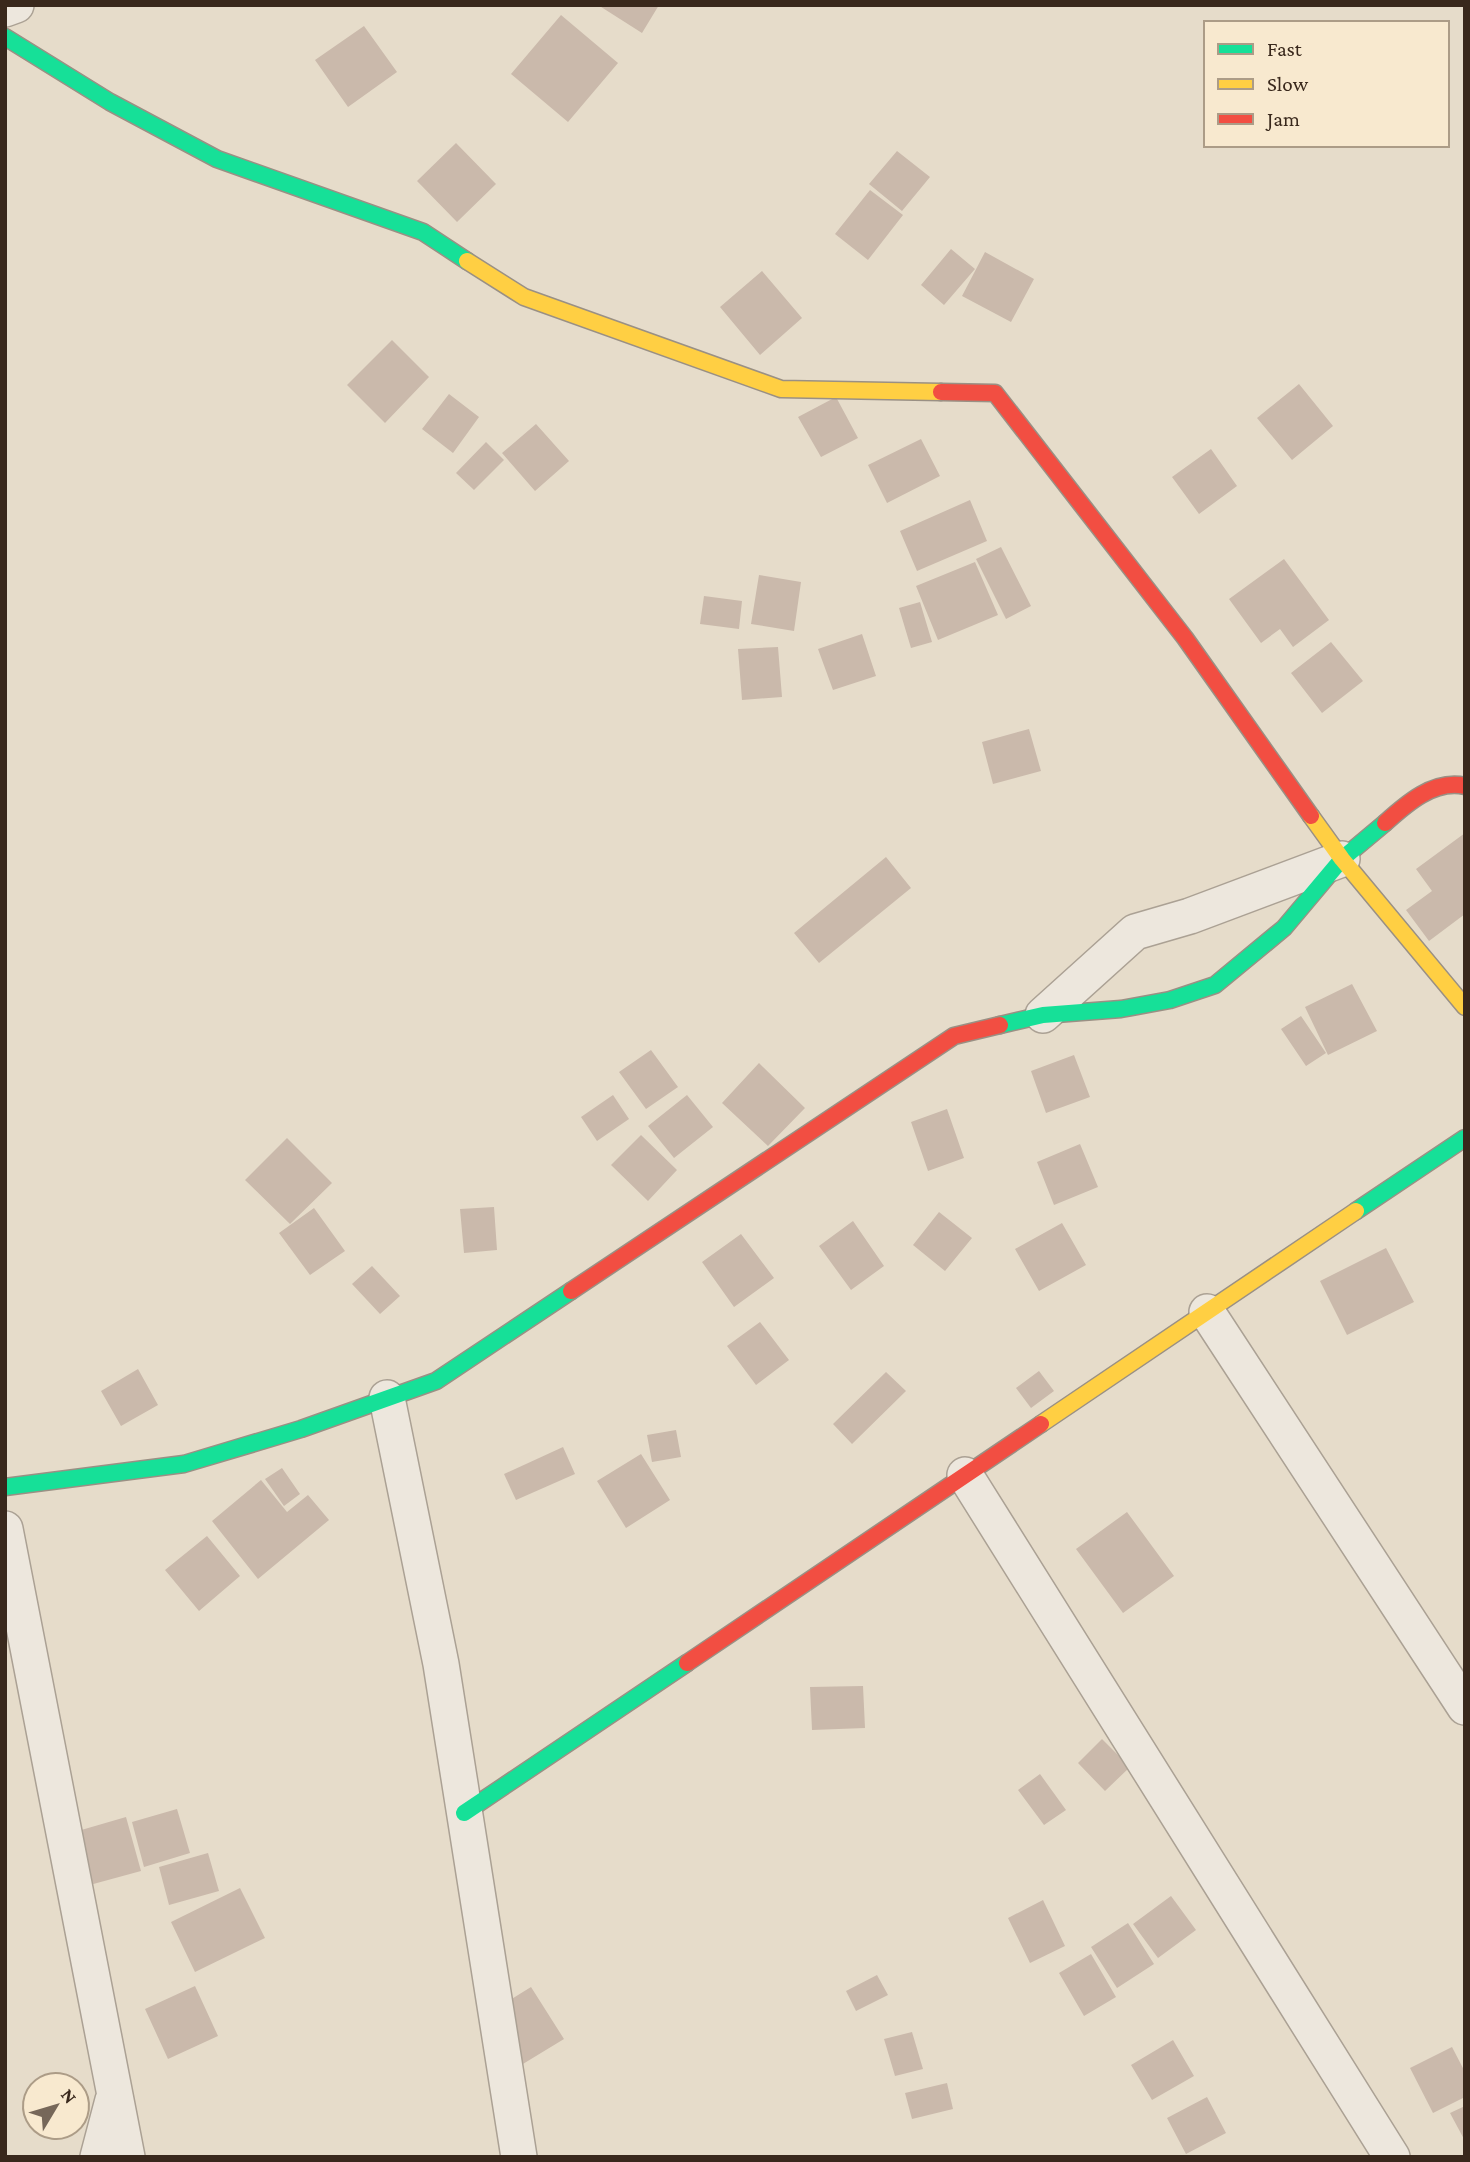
<svg xmlns="http://www.w3.org/2000/svg" width="1470" height="2162" viewBox="0 0 1470 2162" font-family="'Crimson Pro',serif">
<style>
.building{fill:#cab9ab}
.lines{fill:none;stroke-linecap:round;stroke-linejoin:round}
.street-casing{stroke:#aba194;stroke-width:38}
.fast-casing{stroke:#9a9084;stroke-width:19}
.slow-casing{stroke:#9a9084;stroke-width:19}
.jam-casing{stroke:#9a9084;stroke-width:19}
.street{stroke:#ede7dd;stroke-width:35}
.fast{stroke:#16e098;stroke-width:16}
.slow{stroke:#ffcf43;stroke-width:16}
.jam{stroke:#f24e42;stroke-width:16}
</style>
<rect width="100%" height="100%" fill="#e6dcca"/>
<path class="building" d="M598,5H659L642,33Z
M561,15L618,63L568,122L511,74Z
M364,26L397,72L348,107L315,60Z
M456,143L496,184L457,222L417,181Z
M897,151L930,177L902,211L869,184Z
M870,190L903,215L868,260L835,234Z
M951,249L975,269L944,305L921,285Z
M985,252L1034,279L1011,322L962,296Z
M762,271L802,318L760,355L720,307Z
M392,340L429,377L385,423L347,385Z
M1299,384L1333,426L1292,460L1257,418Z
M449,394L479,417L453,453L422,429Z
M836,397L858,438L821,457L798,417Z
M536,424L569,461L535,491L502,453Z
M921,439L940,476L887,503L868,465Z
M486,442L504,460L474,490L456,473Z
M1211,449L1237,486L1199,514L1172,477Z
M970,500L987,541L917,571L900,531Z
M1001,547L1031,606L1006,619L976,559Z
M1284,559L1329,620L1293,647L1280,629L1261,643L1229,599Z
M975,562L998,615L938,640L916,586Z
M759,575L801,582L794,631L751,624Z
M704,596L742,601L739,629L700,624Z
M920,602L932,642L911,648L899,608Z
M862,634L876,676L833,690L818,649Z
M1331,642L1363,681L1322,713L1291,673Z
M778,647L782,697L742,700L738,649Z
M1029,729L1041,771L993,784L982,742Z
M1465,833V914L1429,941L1406,910L1432,891L1416,869Z
M886,857L911,888L819,963L794,933Z
M1352,984L1377,1031L1328,1055L1305,1007Z
M1301,1016L1326,1053L1306,1066L1281,1029Z
M651,1050L678,1087L646,1109L619,1072Z
M1074,1055L1090,1097L1046,1113L1031,1071Z
M759,1063L805,1108L768,1146L722,1103Z
M613,1095L629,1119L597,1141L581,1117Z
M687,1095L713,1127L674,1158L648,1126Z
M947,1109L964,1158L928,1171L911,1122Z
M641,1135L677,1170L648,1201L611,1165Z
M287,1138L332,1183L290,1224L245,1180Z
M1080,1144L1098,1187L1054,1205L1037,1162Z
M494,1207L497,1250L464,1253L460,1209Z
M314,1208L345,1251L310,1275L279,1233Z
M939,1212L972,1238L945,1271L913,1245Z
M853,1221L884,1266L851,1290L819,1246Z
M1062,1223L1086,1265L1039,1291L1015,1249Z
M741,1234L774,1278L734,1307L702,1262Z
M1386,1248L1414,1302L1347,1335L1320,1281Z
M372,1266L400,1296L380,1314L352,1284Z
M760,1322L789,1360L756,1385L727,1346Z
M138,1369L158,1405L121,1426L101,1391Z
M1039,1371L1054,1391L1031,1408L1016,1388Z
M886,1372L906,1391L852,1444L833,1424Z
M676,1430L681,1457L652,1462L647,1435Z
M563,1447L575,1474L516,1500L504,1474Z
M641,1454L670,1500L626,1528L597,1481Z
M282,1468L300,1494L284,1506L265,1479Z
M261,1480L287,1512L308,1495L329,1520L258,1579L212,1521Z
M1127,1512L1174,1576L1123,1613L1076,1549Z
M207,1536L240,1576L199,1611L165,1570Z
M863,1686L865,1728L812,1730L810,1687Z
M1102,1739L1130,1767L1105,1791L1078,1763Z
M1040,1774L1066,1810L1044,1825L1018,1790Z
M177,1809L190,1853L144,1867L132,1822Z
M126,1817L141,1871L86,1886L71,1833Z
M208,1853L219,1891L169,1905L159,1867Z
M240,1888L265,1938L195,1972L171,1922Z
M1171,1896L1196,1930L1158,1958L1133,1924Z
M1043,1900L1065,1946L1030,1963L1008,1918Z
M1128,1923L1154,1964L1117,1988L1091,1947Z
M1091,1954L1116,1997L1084,2016L1059,1973Z
M877,1975L888,1995L856,2011L846,1991Z
M195,1986L218,2036L168,2059L145,2009Z
M531,1987L564,2039L513,2070L481,2018Z
M912,2032L923,2069L895,2076L884,2039Z
M1173,2040L1194,2076L1152,2100L1131,2065Z
M1452,2047L1465,2072V2097L1433,2113L1410,2068Z
M947,2083L953,2109L912,2119L905,2093Z
M1207,2097L1226,2133L1186,2154L1167,2118Z
M1465,2106V2141L1450,2113Z"/>
<g class="lines">
<defs>
<path id="street" d="M5,9L16,5
M1043,1015L1135,932L1190,916L1342,859
M1207,1312L1465,1707
M387,1398L441,1664L519,2157
M965,1475L1392,2157
M5,1529L127,2157
M98,2157L113,2100"/>
<path id="fast" d="M5,37L110,102L217,159L423,232L467,261
M1000,1025L1043,1015L1121,1009L1170,1000L1215,985L1284,928L1342,859L1385,823
M1356,1211L1465,1138
M5,1487L184,1464L301,1429L436,1381L571,1291
M464,1813L687,1663"/>
<path id="slow" d="M467,261L524,297L781,389L941,392
M1311,816L1342,859L1465,1007
M1041,1424L1356,1211"/>
<path id="jam" d="M941,392L995,393L1185,638L1311,816
M1385,823C1406,804 1434,779 1465,786
M571,1291L954,1036L1000,1025
M687,1663L1041,1424"/>
</defs>
<use href="#street" class="street-casing"/>
<use href="#fast" class="fast-casing"/>
<use href="#slow" class="slow-casing"/>
<use href="#jam" class="jam-casing"/>
<use href="#street" class="street"/>
<use href="#fast" class="fast"/>
<use href="#slow" class="slow"/>
<use href="#jam" class="jam"/>
</g>
<rect width="1470" height="2162" fill="none" stroke="#39281c" stroke-width="14"/>
<rect x="1204" y="21" width="245" height="126" fill="#f8e9cf" stroke="#ac9c87" stroke-width="2"/>
<rect x="1218" y="44" width="35" height="10" fill="#16e098" stroke="#ac9c87" stroke-width="2"/>
<text x="1267" y="56" font-size="21" fill="#39281c">Fast</text>
<rect x="1218" y="79" width="35" height="10" fill="#ffcf43" stroke="#ac9c87" stroke-width="2"/>
<text x="1267" y="91" font-size="21" fill="#39281c">Slow</text>
<rect x="1218" y="114" width="35" height="10" fill="#f24e42" stroke="#ac9c87" stroke-width="2"/>
<text x="1267" y="126" font-size="21" fill="#39281c">Jam</text>
<g transform="translate(56 2106) rotate(52)"><circle r="33" fill="#f8e9cf" stroke="#ac9c87" stroke-width="2"/>
<path d="M0-5L12 26L0 18L-12 26Z" fill="#766759"/>
<text y="-10" font-size="19" font-weight="bold" text-anchor="middle" fill="#39281c">N</text>
</g>
</svg>
